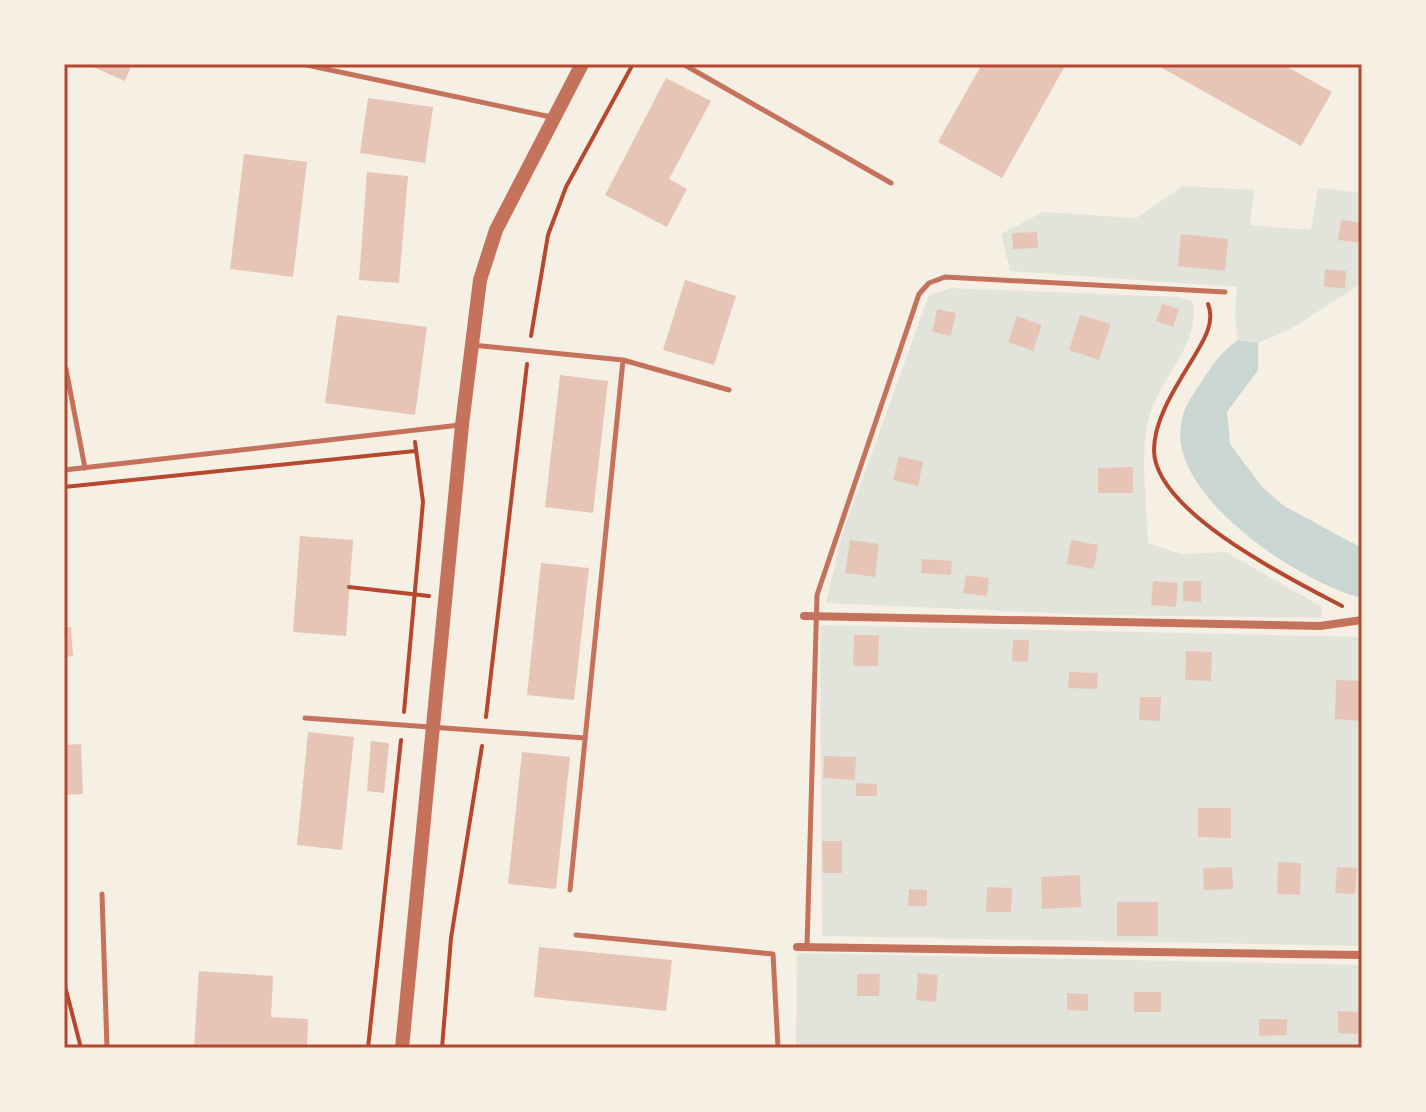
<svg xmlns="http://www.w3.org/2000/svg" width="1426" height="1112" viewBox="0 0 1426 1112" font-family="'Fira Sans Condensed',sans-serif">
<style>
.green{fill:#e2e4dc}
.water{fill:#c9d6d2}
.building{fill:#e6c5b7}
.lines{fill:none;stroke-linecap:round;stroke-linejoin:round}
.path{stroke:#b5482f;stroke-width:4}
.service{stroke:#c5725c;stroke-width:5}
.minor{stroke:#c5725c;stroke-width:8}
.tertiary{stroke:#c5725c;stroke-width:14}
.neatline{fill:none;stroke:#b5482f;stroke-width:3}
</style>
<rect width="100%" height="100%" fill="#f6efe4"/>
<path class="green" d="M1183,186L1254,190L1250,225L1311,230L1318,188L1362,193V283L1292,328L1258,343L1238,340L1235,317L1237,287L1010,271L1001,234L1043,212L1136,218Z
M951,288L1178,297L1192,301C1202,338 1165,374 1152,408C1138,444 1147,504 1148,543L1181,554L1226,552L1322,607L1321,618L1094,615L826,603L842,535L929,295Z
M820,625L1362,637V946L822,936Z
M797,953L1362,965V1048H796Z"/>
<path class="water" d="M1238,340L1258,343V370L1227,412L1230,444L1262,487L1284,506L1362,548V598C1302,584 1169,497 1181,425C1183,408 1193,394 1202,381C1213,364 1222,351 1238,340Z"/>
<path class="building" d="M86,64H132L125,81Z
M982,64H1066L1002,178L938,142Z
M1155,64H1282L1332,92L1301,146Z
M666,78L711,101L669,179L687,189L667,227L605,195Z
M368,98L433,107L425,163L360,153Z
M244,154L307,162L293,277L230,269Z
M367,172L408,176L399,283L359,280Z
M1341,220L1362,223V243L1338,240Z
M1037,232L1038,248L1013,249L1012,233Z
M1181,234L1228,239L1225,271L1178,266Z
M1325,269L1346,271L1345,288L1324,287Z
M685,280L736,296L714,365L663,350Z
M1162,304L1179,309L1173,327L1156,321Z
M937,309L956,313L951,336L932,332Z
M337,315L427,327L415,415L325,403Z
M1080,315L1111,324L1099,360L1069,350Z
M1017,316L1042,325L1033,351L1008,342Z
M560,375L608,381L593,513L545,507Z
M899,456L923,462L918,486L893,480Z
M1133,467V493H1098V468Z
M300,536L353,540L346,636L293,632Z
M850,540L879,544L875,577L845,573Z
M1071,540L1098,545L1094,569L1067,564Z
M922,559L952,561L951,575L921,573Z
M541,563L589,568L574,700L527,695Z
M966,575L989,578L987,596L963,593Z
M1153,581L1178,583L1176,607L1151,605Z
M1183,581H1201V602L1183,601Z
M71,627L73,656L64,657V628Z
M854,635H879L878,666H853Z
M1013,640H1029L1028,662L1012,661Z
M1186,651L1212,652L1211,681L1185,680Z
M1069,672L1098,673L1097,689L1068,688Z
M1336,680L1362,681V721L1335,719Z
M1140,697H1161L1160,721L1139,720Z
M308,732L354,737L342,850L297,845Z
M371,741L389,743L384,793L367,791Z
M81,744L83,794L64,795V745Z
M522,752L570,757L556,889L508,884Z
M824,756L856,757L855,780L823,778Z
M856,783L877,784V796H856Z
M1198,808H1231V838L1198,837Z
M822,841H842V873H823Z
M1278,862L1301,863L1300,895L1277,894Z
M1232,867L1233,889L1204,890L1203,868Z
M1337,867L1357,868L1355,894L1335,893Z
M1080,875L1081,907L1042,909L1041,877Z
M987,887L1012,888L1011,912H986Z
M909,889L927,890V906H908Z
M1117,902H1158V936H1117Z
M539,947L672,960L666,1011L534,997Z
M199,971L273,976L271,1017L308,1019L307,1048H194Z
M918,973L938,975L936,1002L916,1000Z
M857,974H880L879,996H857Z
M1134,992H1161V1012H1134Z
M1067,993L1088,994V1011L1067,1010Z
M1338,1011L1358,1012V1034L1338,1033Z
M1259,1019H1287V1035L1259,1036Z"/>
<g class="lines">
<path class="path" d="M1208,304C1216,323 1202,343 1192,360C1177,385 1154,419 1154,450C1154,512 1294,581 1342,606
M531,336L548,235L566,187L633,64
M64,487L415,451
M349,587L429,596
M404,712L423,502L415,442
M486,717L527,364
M64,982L81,1048
M368,1048L401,740
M442,1048L451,938L482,746"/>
<path class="service" d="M302,64L551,117
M683,64L891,183
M472,345L623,360L729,390
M66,369L85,468
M64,470L460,425
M305,718L585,738
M570,890L623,360
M102,894L107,1048
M576,935L773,954L778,1048
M807,947L817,595L919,294L929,283L945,277L1225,292"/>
<path class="minor" d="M804,616L1320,626L1362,620
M797,947L1362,955"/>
<path class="tertiary" d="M402,1048L462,425L480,280L496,230L582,64"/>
</g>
<rect width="1426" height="1112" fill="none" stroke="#f6efe4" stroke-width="132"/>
<rect x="66" y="66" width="1294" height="980" class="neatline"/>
</svg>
